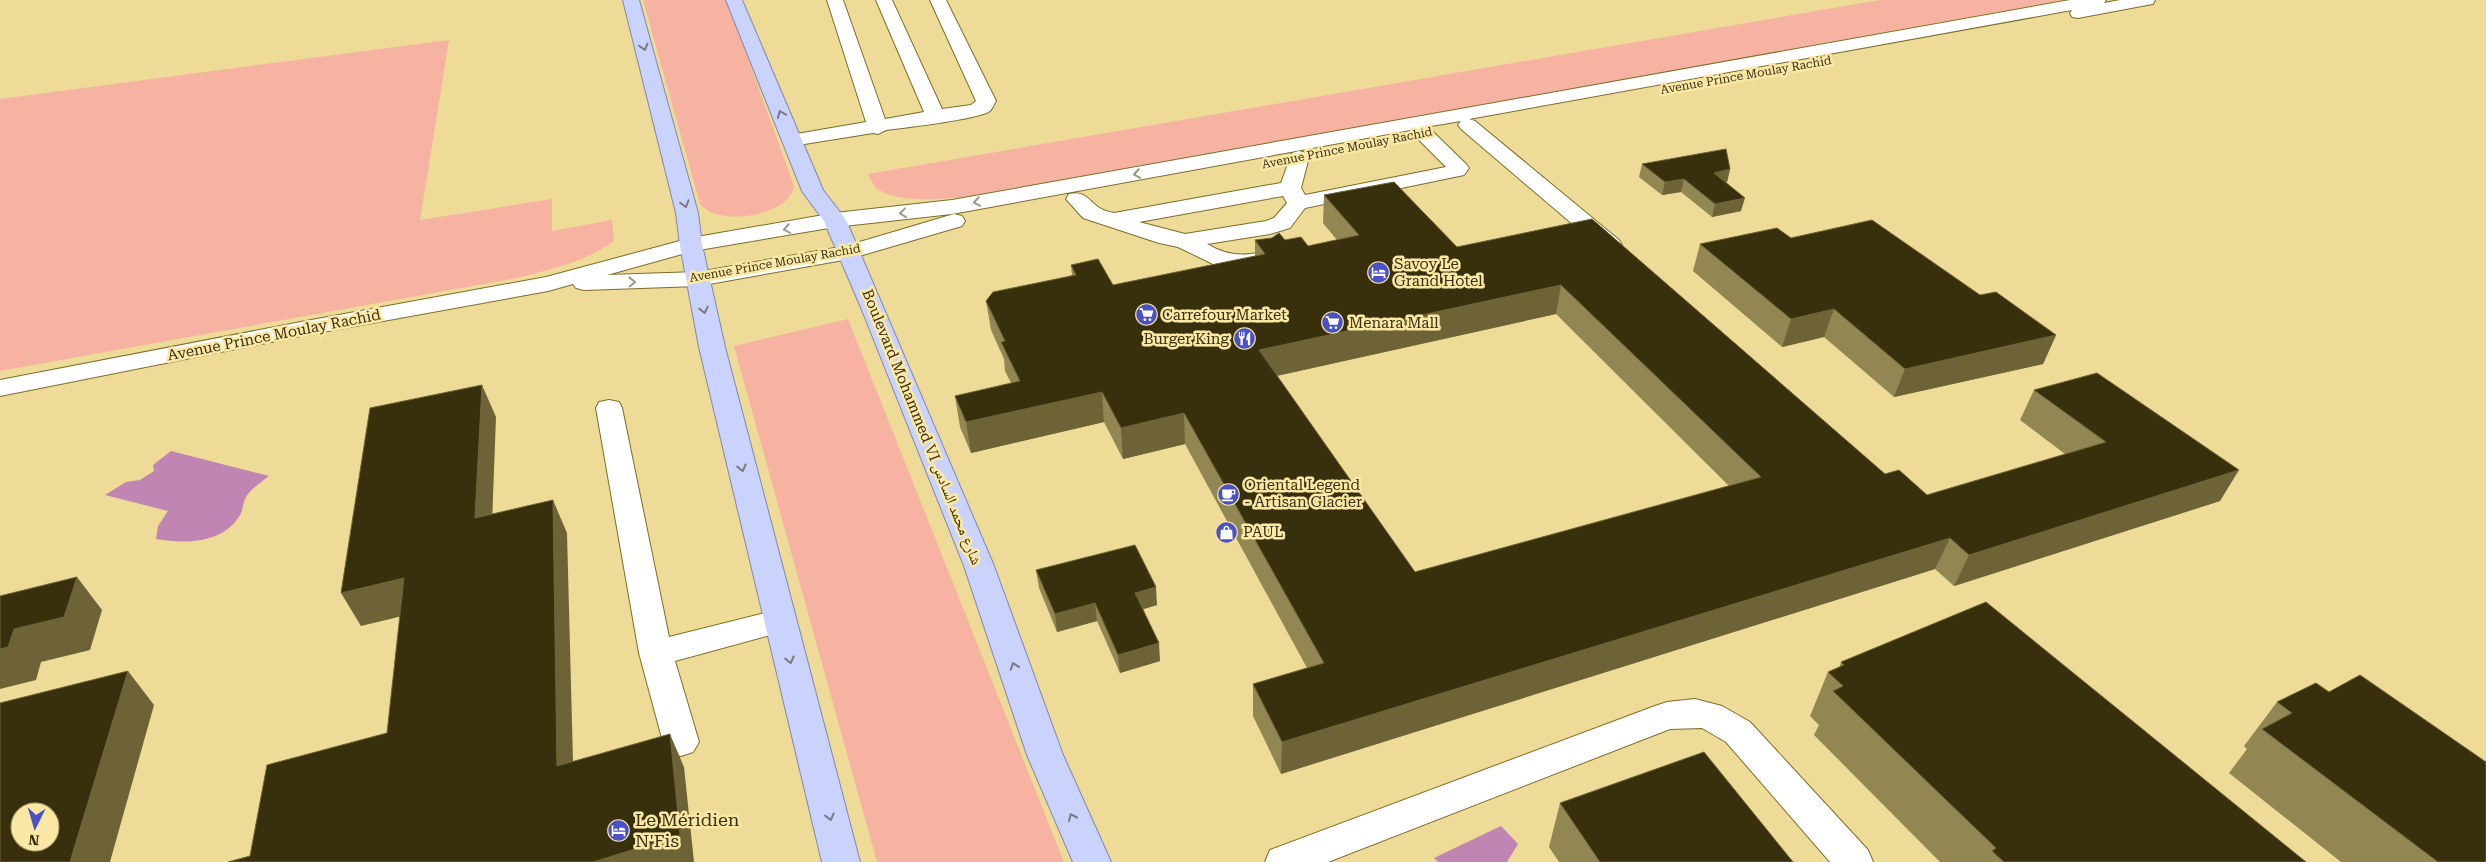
<svg xmlns="http://www.w3.org/2000/svg" width="2486" height="862" viewBox="0 0 2486 862" font-family="'Roboto Serif','Noto Naskh Arabic',serif">
<style>
.green{fill:#f7b3a2}
.water{fill:#c085b2}
.lines{fill:none;stroke-linecap:round;stroke-linejoin:round}
.minor-casing{stroke:#7e6d2a;stroke-width:2}
.major-casing{stroke:#8087ab;stroke-width:2}
.minor{fill:#fff;fill-rule:evenodd}
.major{fill:#cad3fd;fill-rule:evenodd}
.wall{fill:#928652;fill-rule:evenodd}
.shaded-wall{fill:#6e6336}
.building{fill:#38300c;stroke:#6e6336;fill-rule:evenodd}
.oneway{stroke:#7a7a7e}
.oneway2{stroke:#9c988a}
.labels{text-anchor:middle;stroke-width:5;stroke-linejoin:round;paint-order:stroke}
.far-street-label{font-size:12px;fill:#383116;stroke:#fae8a4}
.poi-label{font-size:15px;fill:#383116;stroke:#fae8a4;text-anchor:start}
.street-label{font-size:15px;fill:#383116;stroke:#fae8a4}
.near-poi-label{font-size:18px;fill:#383116;stroke:#fae8a4;text-anchor:start}
</style>
<rect width="100%" height="100%" fill="#eddb97"/>
<path class="green" d="M643,0H727L794,186C789,217 717,227 700,204Z
M1880,0H2063L982,195C954,198 904,205 879,190C874,188 871,179 868,174Z
M449,40L420,220L552,199V231L612,220L614,241C585,262 552,269 517,278L0,371V99Z
M848,319L1064,862H877L734,346Z"/>
<path class="water" d="M171,451L269,476C261,482 251,489 246,497C243,502 243,510 240,515C223,544 185,544 156,539L158,526L168,511L105,495L126,482L140,480L154,471L153,465Z
M1501,826L1518,844L1507,862H1438L1434,858Z"/>
<g class="lines">
<defs>
<path id="minor" d="M827,0H843L885,119L924,112L876,0H892L942,109L971,105L976,101L930,0H946L996,101C994,104 992,109 990,111C980,119 903,128 886,130L878,134L873,133L792,146L785,144L782,140L785,136L866,122Z
M2070,0H2106L2104,3L2120,0H2155L2153,4L2147,5L2078,18L2072,17L2070,13L2072,10L1469,119L1475,121L1619,240L1622,245L1619,250L1611,252L1603,250L1461,129L1458,125L1461,121L1425,127L1430,129L1466,164L1469,168L1464,175L1305,208L1290,228L1270,234L1207,244C1221,252 1234,256 1250,254C1259,253 1265,251 1274,253L1278,258L1274,263L1243,269L1215,265L1178,247L1159,243L1083,218L1066,199L1069,194C1085,191 1087,199 1098,207C1102,210 1109,212 1114,213L1281,183L1292,153L1299,151L1306,153L1309,157L1301,188L1305,195L1446,167L1416,137L1413,133L1416,129L952,214L835,227L693,251L607,275L698,272L846,246L954,214L962,216L965,221L962,226L849,259L698,286L584,290L576,288L573,284L548,291L306,335L0,396V380L306,321L546,277L691,238L835,213L952,200ZM1283,196L1287,203L1274,218L1266,221L1185,234L1139,222Z
M609,400L619,402L622,408L669,637L781,609L792,613L797,621L792,629L675,661L699,742L693,752L681,756L669,752L663,742L639,653L596,408L599,402Z
M1695,699L1722,706L1750,722L1868,850L1873,862H1830L1726,742L1702,728L1670,729L1328,862H1265L1270,850L1655,706L1667,702Z"/>
<path id="major" d="M623,0H639L698,213L702,245L725,347L860,862H822L699,347L680,245L676,213Z
M726,0H742L823,190L846,220L994,566L1063,755L1111,862H1073L1027,755L964,566L862,310L824,221L802,191Z"/>
</defs>
<use href="#minor" class="minor-casing"/>
<use href="#major" class="major-casing"/>
<use href="#minor" class="minor"/>
<use href="#major" class="major"/>
</g>
<path class="wall" d="M1642,164L1730,169L1727,182L1726,183L1741,211L1712,217L1681,192L1662,195L1639,177Z
M1324,195L1457,247L1592,219L1885,474L1927,495L2065,454L2020,420L2034,390L2220,501L1954,586L1935,569L1281,774L1253,716V684L1307,668L1185,444L1123,459L1104,422L971,453L960,427L955,396L1011,383L1005,371L1004,359L991,330L986,301L1072,275L1071,265L1113,285L1255,256V240H1285L1308,246L1337,240L1323,223ZM1556,314L1729,486L1415,572L1277,376Z
M1791,238L1980,295L2056,335L2043,364L1894,397L1824,337L1782,347L1693,271L1700,244Z
M1036,570L1157,605L1143,609L1160,661L1120,673L1097,621L1057,632L1039,588Z
M1841,662L2306,862H1940L1814,735L1819,725L1810,716L1828,672L1839,668Z
M2329,692L2486,862H2341L2229,773L2247,749L2244,746L2277,702Z
M1560,803L1793,862H1559L1549,847Z"/>
<path class="shaded-wall" d="M1730,169L1727,182L1710,186L1714,173Z
M1684,179L1681,192L1662,195L1665,182Z
M1745,198L1741,211L1712,217L1715,204Z
M1561,285L1556,314L1258,380L1259,350Z
M1834,309L1824,337L1782,347L1791,319Z
M2056,335L2043,364L1894,397L1905,369Z
M482,385L496,417L491,551L475,518Z
M1102,392L1104,422L971,453L966,422Z
M1184,413L1185,444L1123,459L1121,428Z
M2239,470L2220,501L1954,586L1969,555Z
M553,500L567,533L574,799L557,766Z
M1950,538L1935,569L1281,774L1282,742Z
M77,577L102,610L90,650L41,662L36,680L0,689V649L14,629Z
M404,578L423,611L361,626L341,593Z
M1156,587L1157,605L1137,611L1135,593Z
M1095,603L1097,621L1057,632L1055,614Z
M1159,643L1160,661L1120,673L1118,655Z
M128,671L154,705L110,862H70Z
M670,734L684,767L694,862H593Z"/>
<path class="building" d="M1726,149L1730,169L1714,173L1745,198L1715,204L1684,179L1665,182L1642,164Z
M1394,182L1457,247L1592,219L1885,474L1899,470L1927,495L2106,442L2034,390L2097,373L2239,470L1969,555L1950,538L1282,742L1253,684L1324,663L1184,413L1121,428L1102,392L966,422L955,396L1020,381L1001,342L1005,341L986,301L993,292L1076,275L1071,265L1098,259L1113,285L1265,254L1255,240L1272,238L1279,233L1285,240L1301,237L1308,246L1359,235L1324,195ZM1561,285L1761,477L1415,572L1259,350Z
M1872,220L1980,295L1996,292L2056,335L1905,369L1834,309L1791,319L1700,244L1777,228L1791,238Z
M482,385L475,518L553,500L557,766L670,734L680,835L593,862H228L250,856L267,765L387,733L404,578L341,593L370,408Z
M1135,545L1156,587L1135,593L1159,643L1118,655L1095,603L1055,614L1036,570Z
M77,577L64,617L14,629L8,647L0,649V596Z
M1986,602L2306,862H2004L1992,851L1996,848L1833,691L1843,686L1828,672L1844,665L1841,662Z
M128,671L70,862H0V703ZM20,812H50V842H20Z
M2360,675L2486,762V862H2438L2262,729L2292,713L2277,702L2316,683L2329,692Z
M1704,752L1793,862H1600L1560,803Z"/>
<defs><path id="oneway-chevron" d="M-2-3.5L2.5 0L-2 3.5" fill="none" stroke-width="1.6" stroke-linecap="round" stroke-linejoin="round" transform="scale(1.25)"/></defs>
<g class="oneway">
<use href="#oneway-chevron" transform="translate(644 47) rotate(75)"/>
<use href="#oneway-chevron" transform="translate(781 114) rotate(-112)"/>
<use href="#oneway-chevron" transform="translate(685 204) rotate(74)"/>
<use href="#oneway-chevron" transform="translate(704 310) rotate(78)"/>
<use href="#oneway-chevron" transform="translate(742 468) rotate(76)"/>
<use href="#oneway-chevron" transform="translate(790 660) rotate(76)"/>
<use href="#oneway-chevron" transform="translate(1014 666) rotate(-109)"/>
<use href="#oneway-chevron" transform="translate(830 817) rotate(76)"/>
<use href="#oneway-chevron" transform="translate(1072 817) rotate(-114)"/>
</g>
<g class="oneway2">
<use href="#oneway-chevron" transform="translate(1137 174) rotate(170)"/>
<use href="#oneway-chevron" transform="translate(977 202) rotate(170)"/>
<use href="#oneway-chevron" transform="translate(903 213) rotate(173)"/>
<use href="#oneway-chevron" transform="translate(787 229) rotate(169)"/>
<use href="#oneway-chevron" transform="translate(632 282) rotate(-1)"/>
</g>
<defs>
<symbol id="hotel-disc" viewBox="-11 -11 22 22"><circle r="9.5" fill="#4a51c6" stroke="#fae8a4"/><path d="M-6-4.5h1.5V1H6V5H4.5V3h-9V5H-6ZM-4 0a1.8 1.8 0 1 1 3.6 0ZM.5 0V-2.5h3Q6-2.5 6 0Z" fill="#fff"/></symbol>
<symbol id="supermarket-disc" viewBox="-11 -11 22 22"><circle r="9.5" fill="#4a51c6" stroke="#fae8a4"/><path d="M-6-5.5h2.5l.6 2H6L4.5 2H-2.5L-4.4-4H-6ZM-1.5 3.2a1.3 1.3 0 1 0 .1 0ZM3 3.2a1.3 1.3 0 1 0 .1 0Z" fill="#fff"/></symbol>
<symbol id="restaurant-disc" viewBox="-11 -11 22 22"><circle r="9.5" fill="#4a51c6" stroke="#fae8a4"/><path d="M-5-6h1v4h1v-4h1v4h1v-4h1v5L-1.5 .5V6h-2V.5L-5-1ZM5-6V6H3V1.5H1.5Q1.5-4 5-6Z" fill="#fff"/></symbol>
<symbol id="cafe-disc" viewBox="-11 -11 22 22"><circle r="9.5" fill="#4a51c6" stroke="#fae8a4"/><path d="M-5.5-4.5H6V0H3Q3 3.5 0 3.5H-2.5Q-5.5 3.5-5.5 0ZM3-3.2v2h1.7v-2ZM-6 4.5H4V6H-6Z" fill="#fff"/></symbol>
<symbol id="shop-disc" viewBox="-11 -11 22 22"><circle r="9.5" fill="#4a51c6" stroke="#fae8a4"/><path d="M-5-2.5h2.3a2.7 3.5 0 0 1 5.4 0H5L5.5 6h-11ZM-1.5-2.5h3a1.5 2.3 0 0 0-3 0Z" fill="#fff"/></symbol>
</defs>
<g fill-rule="evenodd">
<use href="#hotel-disc" x="1366" y="260" width="25" height="25"/>
<use href="#supermarket-disc" x="1134" y="302" width="25" height="25"/>
<use href="#supermarket-disc" x="1320" y="310" width="25" height="25"/>
<use href="#restaurant-disc" x="1232" y="326" width="25" height="25"/>
<use href="#cafe-disc" x="1216" y="482" width="25" height="25"/>
<use href="#shop-disc" x="1214" y="520" width="25" height="25"/>
<use href="#hotel-disc" x="606" y="818" width="25" height="25"/>
</g>
<g class="labels">
<g class="far-street-label">
<text transform="translate(1746 75) rotate(-10)" y="4">Avenue Prince Moulay Rachid</text>
<text transform="translate(1347 148) rotate(-11)" y="4">Avenue Prince Moulay Rachid</text>
<text transform="translate(775 263) rotate(-10)" y="4">Avenue Prince Moulay Rachid</text>
</g>
<g class="poi-label">
<text x="1394" y="269">Savoy Le<tspan x="1394" dy="17">Grand Hotel</tspan></text>
<text x="1162" y="320">Carrefour Market</text>
<text x="1349" y="328">Menara Mall</text>
<text x="1229" y="344" text-anchor="end">Burger King</text>
<text x="1244" y="490">Oriental Legend<tspan x="1244" dy="17">- Artisan Glacier</tspan></text>
<text x="1243" y="537">PAUL</text>
</g>
<g class="street-label">
<text transform="translate(274 335) rotate(-11)" y="5">Avenue Prince Moulay Rachid</text>
<text transform="translate(922 427) rotate(68)" y="5">Boulevard Mohammed VI شارع محمد السادس</text>
</g>
<g class="near-poi-label">
<text x="635" y="826">Le Méridien<tspan x="635" dy="21">N'Fis</tspan></text>
</g>
</g>
<g transform="translate(35 827) rotate(185)"><circle r="24" fill="#fae8a4" stroke="#ac9f6b"/>
<path d="M0-4L9 19L0 12L-9 19Z" fill="#4a51c6"/>
<text y="-8" font-size="14" font-weight="bold" text-anchor="middle" fill="#383116">N</text>
</g>
</svg>
